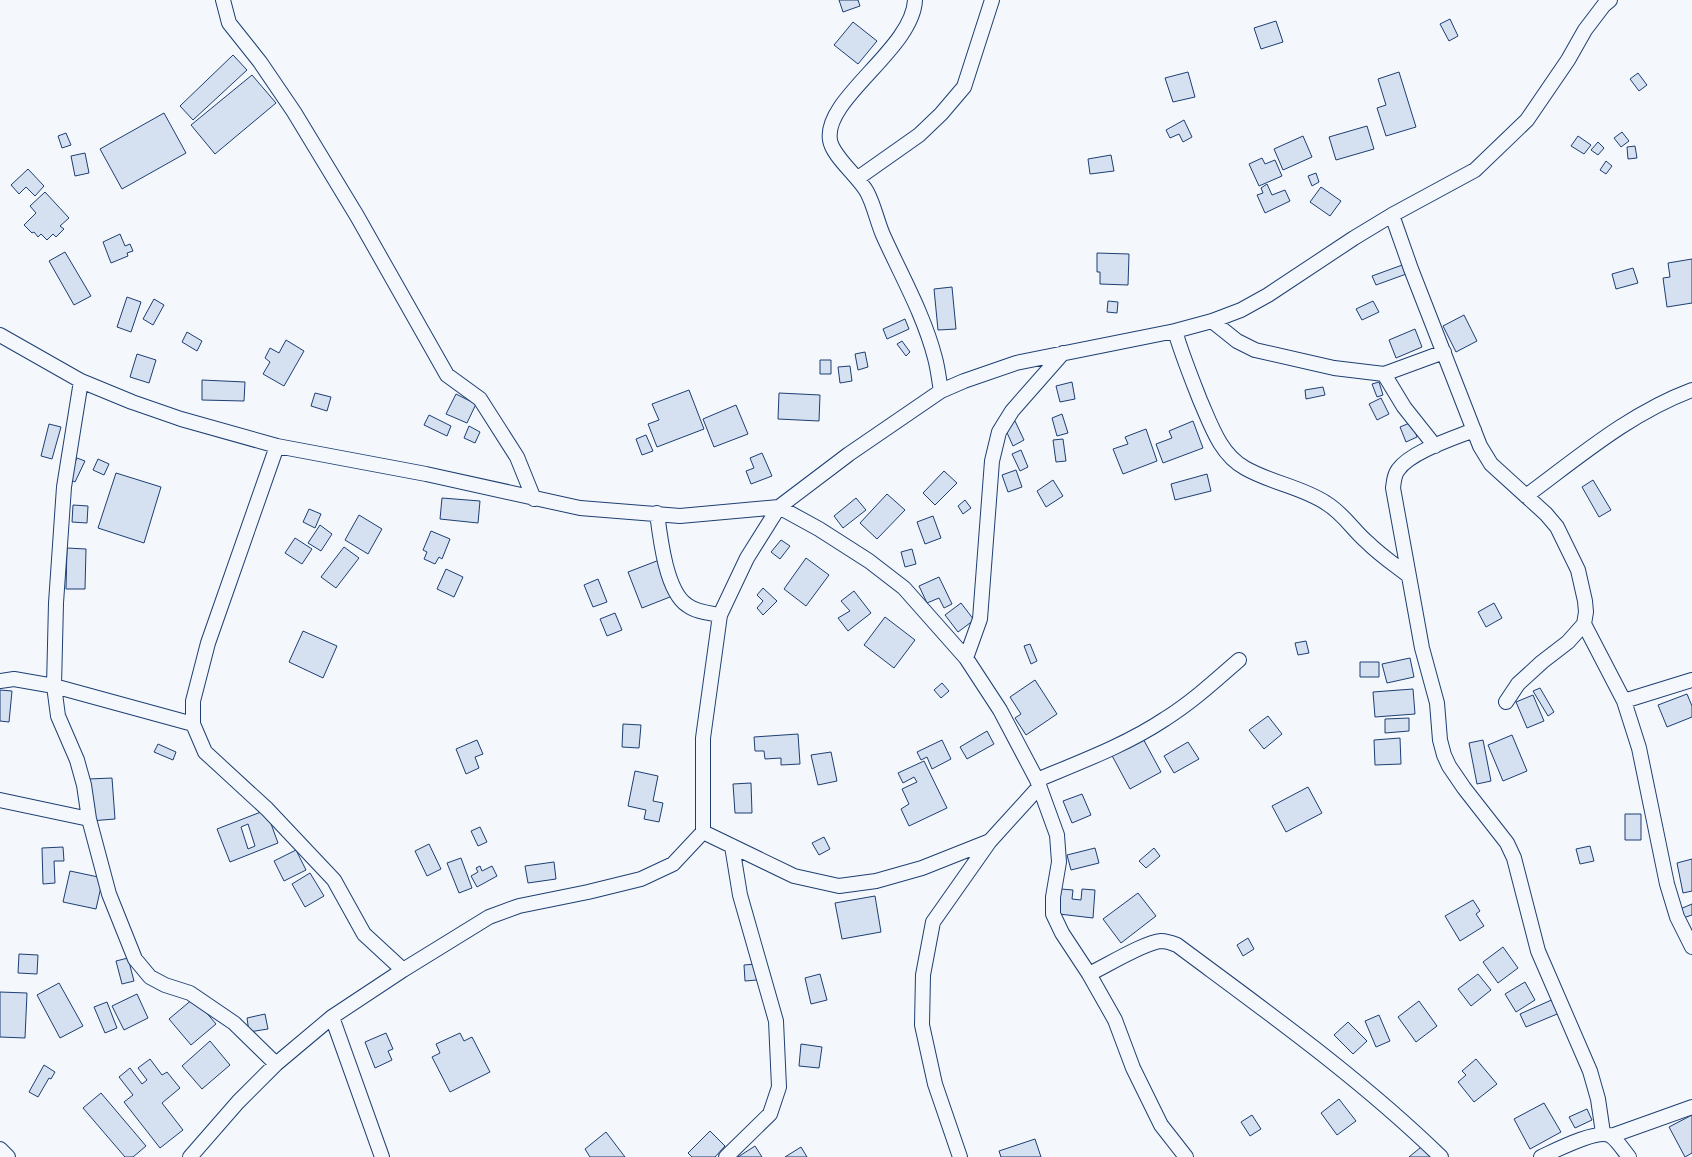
<svg xmlns="http://www.w3.org/2000/svg" width="1692" height="1157" viewBox="0 0 1692 1157" font-family="'Roboto Serif',serif">
<style>
.building{fill:#d5e0f0;stroke:#1d3f73;fill-rule:evenodd}
.lines{fill:none;stroke-linecap:round;stroke-linejoin:round}
.minor-casing{stroke:#1d3f73;stroke-width:16}
.minor{stroke:#f4f7fb;stroke-width:14}
</style>
<rect width="100%" height="100%" fill="#f4f7fb"/>
<path class="building" d="M839,0H858L860,6L843,12Z
M1450,19L1458,36L1449,41L1440,24Z
M1276,21L1283,42L1261,49L1254,28Z
M853,22L877,41L858,64L834,45Z
M233,55L247,70L193,120L180,106Z
M1188,72L1195,97L1173,102L1165,78Z
M1399,72L1416,127L1386,136L1377,108L1386,105L1378,79Z
M1638,73L1647,85L1639,91L1630,79Z
M252,75L276,103L215,154L191,125Z
M164,113L186,153L122,189L100,149Z
M1184,120L1192,137L1183,142L1179,134L1170,138L1166,130Z
M1367,126L1374,149L1336,160L1329,137Z
M1622,132L1629,141L1621,147L1614,138Z
M66,133L71,145L62,148L58,136Z
M1303,136L1312,157L1283,170L1274,149Z
M1578,136L1591,145L1584,154L1571,146Z
M1598,142L1604,148L1598,155L1591,150Z
M1635,146L1637,158L1628,159L1627,147Z
M85,153L89,173L75,176L71,156Z
M1111,155L1114,171L1090,174L1088,159Z
M1262,158L1265,164L1275,160L1282,176L1259,186L1249,164Z
M1606,161L1612,166L1606,174L1600,170Z
M28,169L44,186L35,196L26,187L19,194L11,185Z
M1316,173L1319,182L1312,186L1308,176Z
M1267,184L1272,195L1285,190L1290,201L1265,213L1257,195L1263,193L1261,188Z
M1321,187L1341,201L1330,216L1310,202Z
M45,192L69,218L60,226L64,229L56,237L53,234L47,240L41,234L38,237L34,232L32,233L24,225L36,213L30,206Z
M120,234L125,246L130,244L133,251L127,253L128,256L111,263L103,242Z
M65,252L91,296L74,305L49,261Z
M1097,253L1129,254L1128,285L1100,284V272H1097Z
M1692,259V303L1667,307L1663,278L1670,277L1668,263Z
M1405,264L1409,273L1376,285L1372,276Z
M1633,268L1638,283L1616,289L1612,274Z
M952,287L956,329L938,330L934,289Z
M127,297L141,302L131,332L117,327Z
M154,299L164,305L153,325L143,319Z
M1108,301L1118,302L1117,313L1107,312Z
M1373,301L1379,312L1362,320L1356,309Z
M1464,315L1477,341L1456,352L1443,326Z
M905,319L909,329L887,339L883,329Z
M1415,329L1422,347L1396,358L1389,340Z
M187,332L202,341L197,351L182,342Z
M286,340L304,351L284,386L263,374L270,362L265,358L270,348L279,353Z
M902,341L910,352L906,356L897,344Z
M865,352L868,367L858,370L855,354Z
M137,354L156,360L149,383L130,377Z
M820,360H831V374H820Z
M850,366L852,381L840,383L838,367Z
M202,380L245,382L244,401L202,400Z
M1072,382L1075,399L1060,402L1056,386Z
M1379,382L1383,395L1377,397L1372,384Z
M1323,387L1325,395L1306,399L1305,390Z
M689,390L704,429L657,447L648,424L659,420L652,404Z
M315,393L331,397L327,411L311,406Z
M779,393L820,395L819,421L778,419Z
M456,394L476,404L467,423L446,414Z
M1381,398L1389,414L1377,420L1369,404Z
M736,405L748,434L714,447L703,419Z
M1062,414L1068,433L1057,436L1052,418Z
M429,415L451,426L447,436L424,425Z
M1015,421L1024,440L1013,446L1004,426Z
M1193,421L1203,448L1163,463L1156,444L1172,438L1169,431Z
M1412,422L1417,437L1406,442L1400,427Z
M49,424L61,427L52,459L41,456Z
M469,426L480,432L475,443L464,438Z
M1146,429L1157,461L1123,474L1113,449L1128,444L1125,437Z
M646,435L653,451L642,455L636,439Z
M1063,439L1066,461L1056,462L1053,440Z
M1021,450L1028,467L1020,471L1012,454Z
M762,453L772,476L751,484L746,471L754,468L750,458Z
M77,458L85,461L75,482L67,478Z
M98,459L109,464L104,475L93,470Z
M1016,470L1022,487L1008,492L1002,475Z
M944,471L957,483L935,505L923,493Z
M116,473L161,487L144,543L98,528Z
M1207,474L1211,491L1175,500L1171,484Z
M1053,480L1063,496L1046,507L1037,491Z
M1593,480L1611,510L1599,517L1582,487Z
M887,494L905,510L877,539L860,523Z
M442,498L480,501L478,523L440,519Z
M856,498L866,510L843,528L834,516Z
M965,500L971,508L963,514L958,506Z
M73,505L88,506L87,523L72,522Z
M309,509L321,514L315,528L303,522Z
M359,515L382,529L368,554L345,540Z
M933,516L941,538L925,544L917,522Z
M320,525L332,534L321,551L308,543Z
M431,531L450,539L442,559L439,557L435,564L424,559L427,552L423,550Z
M295,538L312,549L302,564L285,553Z
M781,540L790,546L780,559L771,552Z
M344,547L359,558L336,588L321,577Z
M67,548L86,549L85,589H66Z
M912,549L916,564L905,567L901,552Z
M806,558L829,575L806,606L784,589Z
M662,559L675,595L642,608L628,572Z
M446,569L463,577L454,597L437,589Z
M939,577L952,604L944,608L939,598L927,603L919,586Z
M598,579L607,602L593,607L584,585Z
M763,588L777,601L763,615L757,608L763,601L757,595Z
M854,591L871,613L848,631L838,618L850,611L841,601Z
M961,603L974,620L958,632L945,615Z
M1494,603L1502,618L1486,627L1478,612Z
M615,613L622,630L607,636L600,619Z
M885,617L915,640L894,668L864,645Z
M303,631L337,646L323,678L289,662Z
M1306,641L1309,653L1298,655L1295,643Z
M1030,644L1037,661L1031,664L1024,646Z
M1410,658L1414,677L1387,683L1382,664Z
M1360,662H1379V677H1360Z
M1035,680L1057,714L1026,735L1015,718L1021,714L1010,697Z
M942,683L949,691L941,698L934,690Z
M1540,688L1554,712L1548,716L1533,691Z
M1413,689L1415,714L1375,717L1373,692Z
M0,690L12,691L9,722L0,721Z
M1687,694L1692,706V717L1667,727L1658,705Z
M1533,695L1544,721L1527,728L1516,702Z
M1268,716L1282,734L1264,749L1249,730Z
M1409,718V731L1385,733V719Z
M623,724L641,725L639,748L622,747Z
M987,731L994,744L967,759L960,747Z
M1140,733L1161,772L1130,789L1109,750Z
M798,734L800,764L781,765V758L765,759L764,751H755L754,737Z
M1512,735L1527,771L1503,781L1488,745Z
M1400,738L1401,764L1375,765L1374,740Z
M477,740L483,754L475,757L479,768L466,774L456,749Z
M942,740L951,759L932,769L927,757L921,760L917,752Z
M1483,740L1491,781L1477,784L1469,743Z
M1188,742L1199,759L1174,773L1164,756Z
M158,744L176,752L173,760L154,752Z
M831,752L837,781L818,785L811,755Z
M924,761L947,808L909,826L901,809L909,804L902,789L917,782L914,777L903,783L898,773Z
M635,771L658,776L653,801L663,803L659,822L644,819L646,810L628,806Z
M112,778L115,819L90,821L88,779Z
M751,783L752,813H735L733,784Z
M1308,787L1322,813L1286,832L1272,806Z
M1082,794L1091,815L1072,823L1063,801Z
M266,810L278,843L230,862L217,829ZM248,824L255,846L248,849L241,827Z
M1625,814H1641V840H1625Z
M480,827L487,842L478,846L471,831Z
M824,837L830,849L819,855L812,843Z
M429,844L441,869L427,876L415,851Z
M1590,846L1594,861L1580,864L1576,849Z
M63,847L64,861H54L55,883L43,884L42,848Z
M1095,848L1099,863L1071,870L1067,855Z
M1154,848L1160,856L1146,868L1139,861Z
M296,850L306,870L284,881L274,861Z
M461,858L472,888L459,893L447,863Z
M1692,859V891L1683,893L1677,863Z
M554,862L556,879L528,883L525,866Z
M480,866L482,871L492,866L497,876L477,887L471,876L478,872L476,868Z
M70,871L103,878L96,909L63,902Z
M310,873L324,896L305,907L292,884Z
M1061,889L1073,890L1072,899L1081,900L1082,889L1095,890L1093,918L1059,914Z
M1138,893L1156,916L1121,943L1103,919Z
M875,896L881,932L842,939L835,903Z
M1473,900L1480,911L1476,914L1484,926L1460,941L1445,916Z
M1692,904V915L1683,918L1680,909Z
M1248,938L1254,949L1243,956L1237,945Z
M1503,947L1518,968L1498,983L1483,962Z
M19,954L38,955L37,974L18,973Z
M128,958L134,981L122,984L116,961Z
M756,964L757,980L745,981L744,965Z
M820,974L827,1000L811,1004L805,978Z
M1478,974L1491,990L1471,1006L1458,989Z
M1525,982L1535,1000L1516,1012L1505,994Z
M59,983L83,1026L60,1038L37,995Z
M0,992L27,993L25,1038L0,1037Z
M137,994L148,1018L124,1030L112,1006Z
M194,998L216,1024L191,1045L169,1019Z
M1556,998L1562,1012L1526,1027L1520,1014Z
M1419,1001L1437,1026L1416,1042L1398,1017Z
M107,1002L117,1028L105,1033L94,1007Z
M265,1014L268,1029L249,1032L247,1018Z
M1379,1015L1390,1041L1376,1047L1365,1021Z
M1348,1022L1367,1041L1353,1054L1334,1035Z
M386,1033L393,1049L388,1051L392,1060L375,1068L365,1042Z
M460,1033L464,1041L472,1037L490,1072L450,1092L432,1057L440,1053L436,1044Z
M210,1041L230,1065L202,1089L182,1066Z
M801,1044L822,1047L819,1068L799,1066Z
M150,1059L162,1075L167,1072L180,1088L162,1103L183,1130L160,1148L124,1102L133,1095L119,1077L130,1068L142,1084L147,1080L138,1068Z
M1476,1059L1497,1084L1474,1102L1458,1082L1466,1075L1462,1071Z
M44,1065L55,1072L51,1079L49,1078L38,1097L29,1092Z
M101,1093L146,1146L133,1157H125L83,1108Z
M1339,1099L1356,1121L1337,1135L1321,1113Z
M1544,1103L1561,1132L1530,1149L1514,1119Z
M1587,1109L1592,1120L1575,1128L1569,1117Z
M1252,1115L1261,1129L1250,1136L1241,1122Z
M1692,1115V1153L1685,1157L1669,1127Z
M710,1131L725,1146L715,1157H692L688,1153Z
M606,1132L625,1157H590L585,1149Z
M1035,1139L1041,1157H1001L999,1151Z
M1426,1143L1437,1157H1409Z
M755,1146L762,1157H738Z
M801,1147L807,1157H785Z"/>
<g class="lines">
<defs>
<path id="minor" d="M223,0L229,23L260,62L294,112L357,216L447,375L480,399L517,457L534,499
M915,0C913,49 823,99 830,140C832,156 859,177 867,192C874,205 877,221 883,235C901,275 924,315 935,358C938,369 939,380 941,391
M858,178L919,135L941,114L964,87L992,0
M1392,215L1411,269L1480,446L1491,464L1546,514L1557,527L1578,570L1585,601L1586,612L1584,624L1568,642L1542,662L1518,684L1506,702
M1212,321L1237,341L1255,350L1334,368L1384,374L1444,352
M1175,331C1182,355 1191,377 1200,400C1211,425 1220,454 1245,468C1271,483 1302,487 1326,503C1344,514 1352,529 1367,542C1380,555 1395,565 1409,576
M0,335L81,381L132,402L181,419L277,446L426,474L580,508L680,516L779,507L849,454L941,391L964,381L1016,363L1175,331L1212,321L1241,310L1268,295L1354,238L1392,215L1475,170L1527,120L1568,60L1585,30L1604,5L1610,0
M1384,374L1404,407L1435,446
M81,381L64,487L56,603L54,686L58,716L77,760L84,785L89,819L109,894L135,959L150,977L165,985L190,993L234,1023L276,1064
M1474,430C1454,438 1410,452 1398,470C1394,475 1394,481 1393,488L1422,648L1437,703L1440,740L1444,755L1449,766L1464,788L1507,843L1514,858L1538,951L1590,1071L1598,1099L1603,1133
M277,446L208,643L193,701V724L205,752L267,809L334,880L364,934L403,970
M1526,496C1579,457 1630,413 1692,390
M657,513C660,537 666,591 687,605C696,612 709,613 720,615
M1584,624L1624,701L1639,748L1667,884L1677,917L1692,947
M966,658L980,619L992,461L999,432L1012,411L1063,353
M0,681L14,679L54,686L193,724
M1624,701L1692,680
M1037,780C1080,762 1126,745 1165,719C1192,702 1215,681 1239,660
M0,800L89,819
M703,832L794,876L839,886L876,881L922,868L990,841L1039,787
M1089,974C1106,966 1145,942 1161,941C1167,941 1172,943 1177,945C1267,1012 1360,1078 1441,1157
M332,1017L382,1157
M1611,1136L1692,1107
M0,1149L8,1157
M190,1157L238,1102L276,1064L332,1017L403,970L489,917L519,906L588,892L641,879L673,864L703,832V738L720,615L747,558L779,507L819,529L869,561L904,588L966,658L1000,710L1037,780L1057,835L1059,862L1053,897V914L1062,933L1089,974L1115,1020L1133,1068L1161,1125L1186,1157
M726,1157L770,1114L779,1087L776,1021L740,895L732,846
M960,1157L935,1084L922,1025L923,975L933,922L990,841
M1541,1157C1554,1151 1599,1128 1611,1136C1618,1141 1624,1151 1629,1157"/>
</defs>
<use href="#minor" class="minor-casing"/>
<use href="#minor" class="minor"/>
</g>
</svg>
